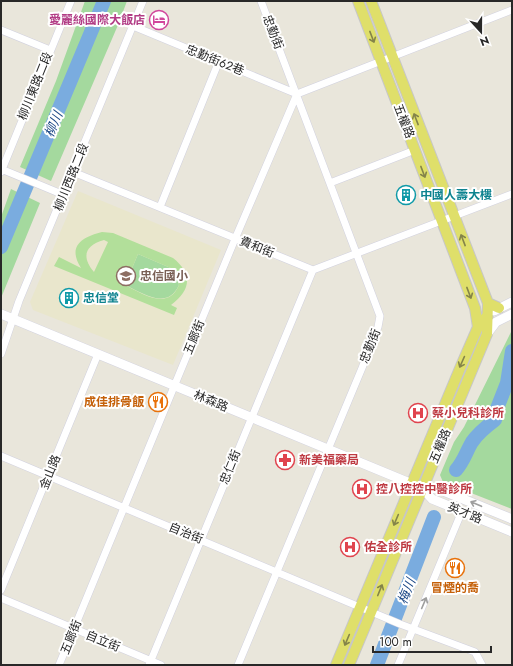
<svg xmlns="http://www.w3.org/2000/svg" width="513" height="666" viewBox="0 0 513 666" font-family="Jost,'Noto Sans TC',sans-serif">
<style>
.education{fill:#e9e6cc}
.green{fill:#a4d99e}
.pitch{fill:#b2df9a;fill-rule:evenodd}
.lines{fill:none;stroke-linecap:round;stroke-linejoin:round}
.river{stroke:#7aacdf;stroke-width:14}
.minor-casing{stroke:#d1d1df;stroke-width:8}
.secondary-casing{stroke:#d1d1df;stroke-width:10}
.primary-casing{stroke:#c7c7c7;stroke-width:12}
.minor{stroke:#fff;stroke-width:7}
.secondary{stroke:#fff;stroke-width:9}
.primary{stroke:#dfdf6a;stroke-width:10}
.oneway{stroke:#848449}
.oneway2{stroke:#9e9e9e}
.labels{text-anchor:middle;stroke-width:4;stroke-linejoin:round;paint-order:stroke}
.hotel-label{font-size:12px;font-weight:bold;fill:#b23c85;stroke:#fff;text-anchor:end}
.street-label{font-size:12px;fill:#282828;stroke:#fff}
.culture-label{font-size:12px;font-weight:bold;fill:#0d838f;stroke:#fff;text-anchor:start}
.education-label{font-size:12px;font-weight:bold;fill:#785e54;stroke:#fff;text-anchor:start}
.food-label{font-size:12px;font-weight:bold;fill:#c56008;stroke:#fff;text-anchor:end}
.health-label{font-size:12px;font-weight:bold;fill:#be3a42;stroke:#fff;text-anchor:start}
.water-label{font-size:13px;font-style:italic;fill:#1d4987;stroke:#fff}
</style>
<rect width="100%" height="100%" fill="#e9e6db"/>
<path class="education" d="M78,191L221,250L173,365L33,310L30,302Z"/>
<path class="green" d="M85,1H127L118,25L51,181L20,167L56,81Z
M11,189L40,203L1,298V217Z
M138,254L173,269L176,274L179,285C167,311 143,293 125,285Z
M512,330V509L443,482L440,475L454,442L464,427Z"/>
<path class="pitch" d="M102,232L113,233L173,258C193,274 191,290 171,305L177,308L174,315L54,266L59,257L81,268C67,246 82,237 102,232ZM104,240L108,242L94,272C81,257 85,245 104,240ZM138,254L173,269L176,274L179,285C168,311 143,294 125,285Z"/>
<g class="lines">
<path class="river" d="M1,247L104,1
M456,470C464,461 466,452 472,442C478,433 487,426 495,420L496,411L507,383L512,351
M377,665L434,517"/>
<defs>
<path id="minor" d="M133,26L297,94
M1,30L50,50
M1,169L64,195
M1,172L71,1
M73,172L313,270L512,194
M330,183L415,150
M160,207L219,61
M1,354L19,301L143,1
M1,456L400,624L475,652L482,665
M1,590L98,354
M1,598L161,665
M59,665L235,239L297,94L512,10
M149,665L313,270
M238,665L362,368L378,327L380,316L261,1
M398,665L462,511"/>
<path id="secondary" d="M494,311L512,302
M1,314L422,488L432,499L512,532
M487,334L496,322L512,314
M422,488H436L512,519"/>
<path id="primary" d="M358,1L475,308L478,327
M488,303L499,308
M336,665L461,366L478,327L487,316
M349,665L487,334L488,303L371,1"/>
</defs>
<use href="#minor" class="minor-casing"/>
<use href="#secondary" class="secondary-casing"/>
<use href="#primary" class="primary-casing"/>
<use href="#minor" class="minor"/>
<use href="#secondary" class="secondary"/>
<use href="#primary" class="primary"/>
</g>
<defs><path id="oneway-shaft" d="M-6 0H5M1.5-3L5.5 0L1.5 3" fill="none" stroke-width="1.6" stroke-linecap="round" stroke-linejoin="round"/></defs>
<g class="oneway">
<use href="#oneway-shaft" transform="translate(372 37) rotate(69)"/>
<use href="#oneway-shaft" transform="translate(416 119) rotate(-111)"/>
<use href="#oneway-shaft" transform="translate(423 172) rotate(69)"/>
<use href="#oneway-shaft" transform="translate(463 240) rotate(-111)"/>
<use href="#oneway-shaft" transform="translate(469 293) rotate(69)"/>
<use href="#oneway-shaft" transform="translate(462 362) rotate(114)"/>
<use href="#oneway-shaft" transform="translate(396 520) rotate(113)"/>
<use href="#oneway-shaft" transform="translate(380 590) rotate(-68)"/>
<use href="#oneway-shaft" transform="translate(347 640) rotate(113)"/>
</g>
<g class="oneway2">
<use href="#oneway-shaft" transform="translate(476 504) rotate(-157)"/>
<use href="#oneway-shaft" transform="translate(424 603) rotate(-67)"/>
</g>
<defs>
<symbol id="hotel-ring" viewBox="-11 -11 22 22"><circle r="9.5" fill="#fff" stroke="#d1479c" stroke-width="1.5"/><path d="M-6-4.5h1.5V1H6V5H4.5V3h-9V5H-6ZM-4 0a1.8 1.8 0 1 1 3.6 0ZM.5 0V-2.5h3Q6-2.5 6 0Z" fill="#d1479c"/></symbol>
<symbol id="building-ring" viewBox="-11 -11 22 22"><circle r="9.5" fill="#fff" stroke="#0f9aa8" stroke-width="1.5"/><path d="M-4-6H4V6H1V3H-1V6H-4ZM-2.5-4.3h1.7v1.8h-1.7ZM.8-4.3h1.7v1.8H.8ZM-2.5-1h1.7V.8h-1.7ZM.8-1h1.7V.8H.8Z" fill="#0f9aa8"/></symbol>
<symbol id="school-ring" viewBox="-11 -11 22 22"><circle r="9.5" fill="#fff" stroke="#8d6e63" stroke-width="1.5"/><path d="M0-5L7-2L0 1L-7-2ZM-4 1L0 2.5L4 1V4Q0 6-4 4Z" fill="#8d6e63"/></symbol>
<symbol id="restaurant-ring" viewBox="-11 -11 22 22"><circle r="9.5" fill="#fff" stroke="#e8710a" stroke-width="1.5"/><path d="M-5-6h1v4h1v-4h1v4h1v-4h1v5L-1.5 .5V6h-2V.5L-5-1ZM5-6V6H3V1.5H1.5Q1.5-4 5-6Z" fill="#e8710a"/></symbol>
<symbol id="hospital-ring" viewBox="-11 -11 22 22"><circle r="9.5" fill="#fff" stroke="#e0444e" stroke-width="1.5"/><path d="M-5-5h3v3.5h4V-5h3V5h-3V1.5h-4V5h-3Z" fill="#e0444e"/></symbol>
<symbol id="pharmacy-ring" viewBox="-11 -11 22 22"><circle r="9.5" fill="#fff" stroke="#e0444e" stroke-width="1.5"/><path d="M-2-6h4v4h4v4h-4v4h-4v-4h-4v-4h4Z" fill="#e0444e"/></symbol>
</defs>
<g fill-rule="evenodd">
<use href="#hotel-ring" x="148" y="9" width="22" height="22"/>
<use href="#building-ring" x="395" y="184" width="22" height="22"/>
<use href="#school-ring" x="115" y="265" width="22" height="22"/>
<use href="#building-ring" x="58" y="287" width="22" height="22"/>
<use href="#restaurant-ring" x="147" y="391" width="22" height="22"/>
<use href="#hospital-ring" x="407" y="402" width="22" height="22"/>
<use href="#pharmacy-ring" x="274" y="449" width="22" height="22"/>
<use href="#hospital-ring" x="351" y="478" width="22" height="22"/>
<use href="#hospital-ring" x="339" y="536" width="22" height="22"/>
<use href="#restaurant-ring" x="444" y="557" width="22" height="22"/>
</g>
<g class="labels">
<g class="hotel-label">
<text x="145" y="24">愛麗絲國際大飯店</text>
</g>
<g class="street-label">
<text transform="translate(273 32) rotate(69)" y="4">忠勤街</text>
<text transform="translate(215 60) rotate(22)" y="4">忠勤街62巷</text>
<text transform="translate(35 86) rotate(-68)" y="4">柳川東路二段</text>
<text transform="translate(404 121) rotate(69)" y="4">五權路</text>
<text transform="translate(71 177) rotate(-68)" y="4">柳川西路二段</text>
<text transform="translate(257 247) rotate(22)" y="4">貴和街</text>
<text transform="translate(194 337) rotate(-68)" y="4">五廊街</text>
<text transform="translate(370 346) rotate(-68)" y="4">忠勤街</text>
<text transform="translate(211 401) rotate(23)" y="4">林森路</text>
<text transform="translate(440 446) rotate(-67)" y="4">五權路</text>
<text transform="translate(230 467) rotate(-68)" y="4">忠仁街</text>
<text transform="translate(50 472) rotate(-68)" y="4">金山路</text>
<text transform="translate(465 513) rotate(22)" y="4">英才路</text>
<text transform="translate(186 533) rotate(22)" y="4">自治街</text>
<text transform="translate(71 637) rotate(-68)" y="4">五廊街</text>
<text transform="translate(103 641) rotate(22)" y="4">自立街</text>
</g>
<g class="culture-label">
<text x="420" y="199">中國人壽大樓</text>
<text x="83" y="302">忠信堂</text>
</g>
<g class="education-label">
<text x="140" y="280">忠信國小</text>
</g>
<g class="food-label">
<text x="144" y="406">成佳排骨飯</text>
<text x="455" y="592" text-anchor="middle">冒煙的喬</text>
</g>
<g class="health-label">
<text x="432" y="417">蔡小兒科診所</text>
<text x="299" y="464">新美福藥局</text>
<text x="376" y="493">控八控控中醫診所</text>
<text x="364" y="551">佑全診所</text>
</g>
<g class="water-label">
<text transform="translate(53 124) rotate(-67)" y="5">柳川</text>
<text transform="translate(406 591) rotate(-69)" y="5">梅川</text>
</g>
</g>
<rect width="513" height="666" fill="none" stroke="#282828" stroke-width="4"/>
<g transform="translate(481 32) rotate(159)" stroke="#ffffff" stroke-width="3" paint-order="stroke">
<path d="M0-3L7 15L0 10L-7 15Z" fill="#282828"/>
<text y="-6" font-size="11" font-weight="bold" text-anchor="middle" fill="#282828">N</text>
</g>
<path d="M373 646v6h118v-6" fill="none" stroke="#282828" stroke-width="2"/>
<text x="379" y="646" font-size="12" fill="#282828" stroke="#ffffff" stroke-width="3" paint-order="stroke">100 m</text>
</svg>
